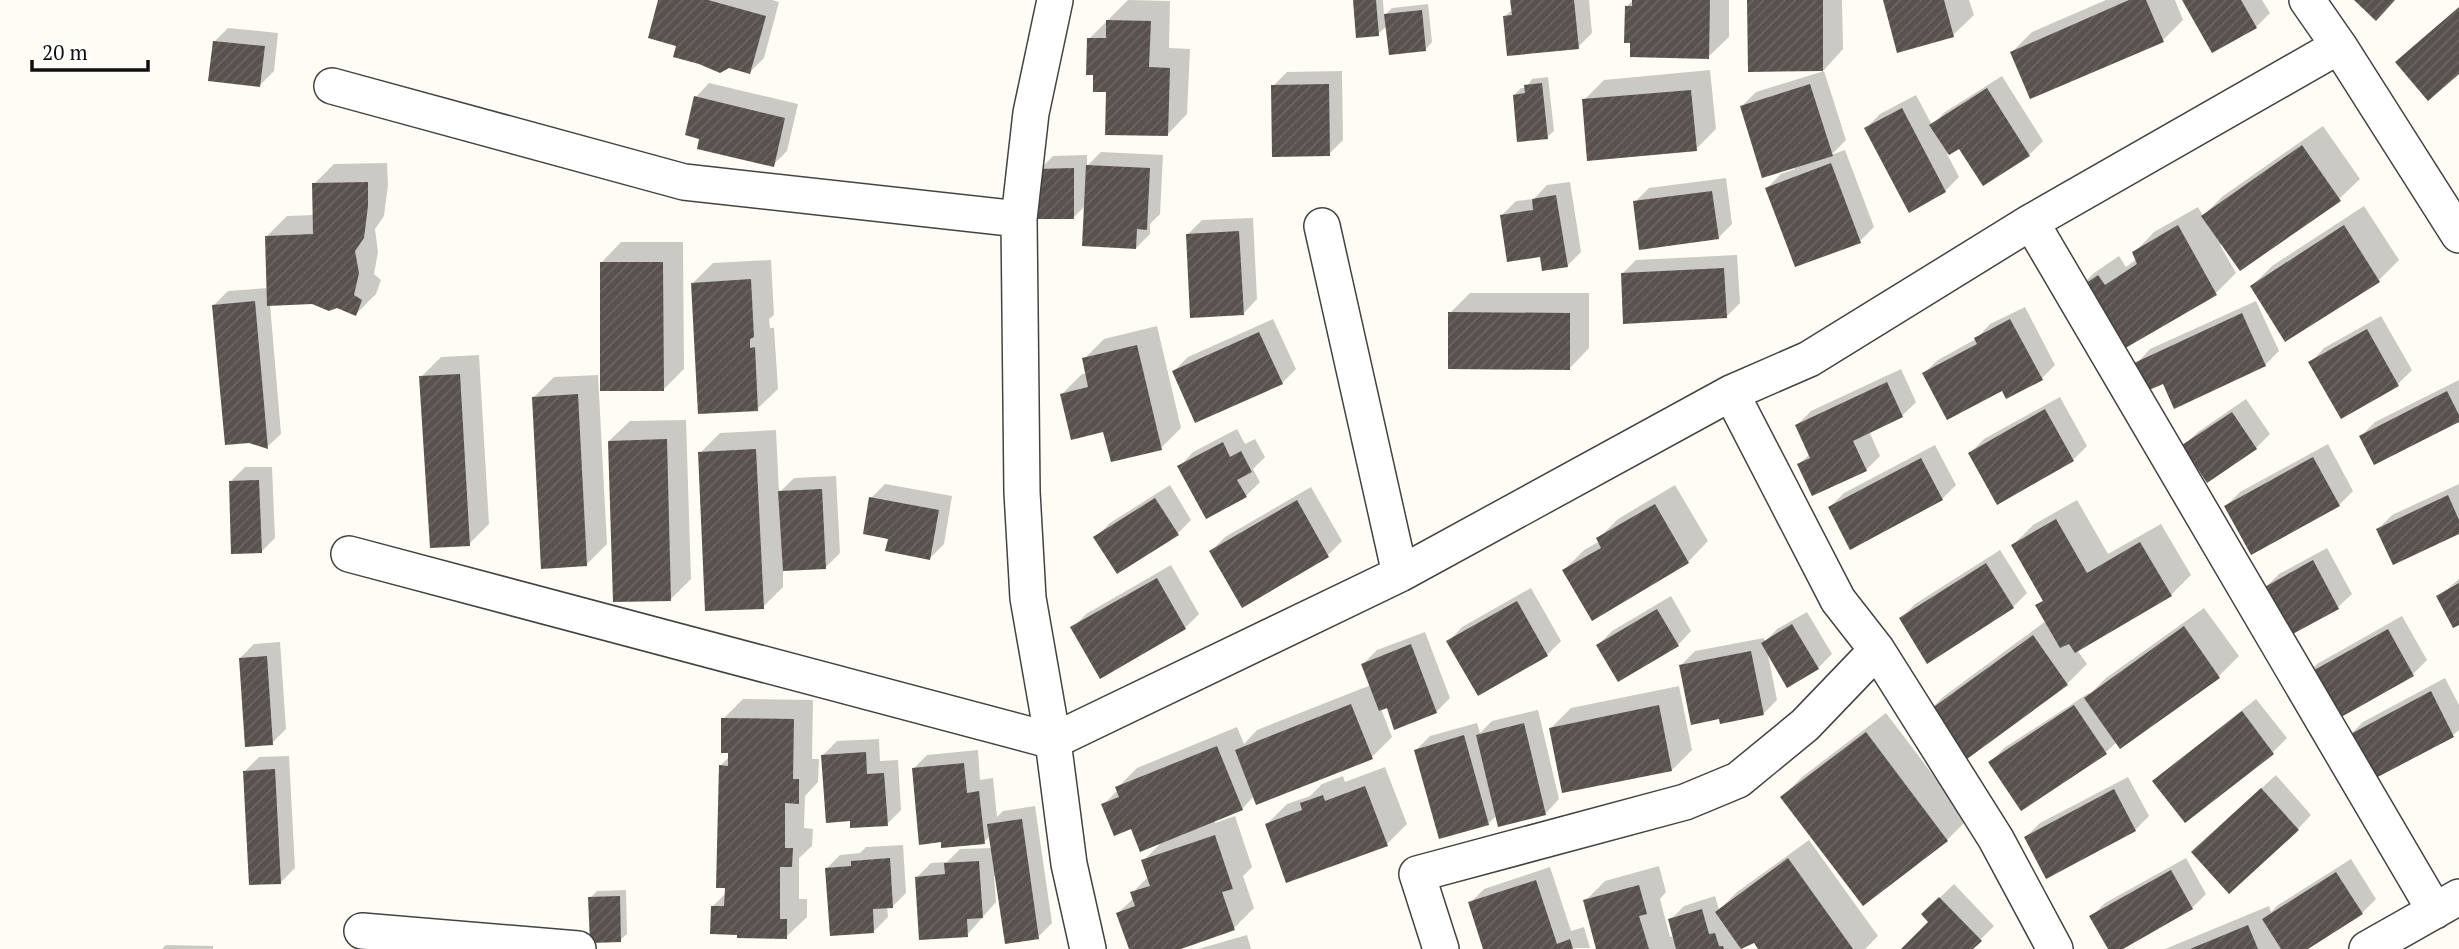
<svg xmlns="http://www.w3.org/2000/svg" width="2459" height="949" viewBox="0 0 2459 949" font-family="'PT Serif',serif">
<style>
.shadow{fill:#0003}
.building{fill:url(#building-hatch)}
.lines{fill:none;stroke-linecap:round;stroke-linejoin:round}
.street-casing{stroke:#434343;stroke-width:38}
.street{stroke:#fff;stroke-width:35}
</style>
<defs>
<pattern id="building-hatch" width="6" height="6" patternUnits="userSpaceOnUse" patternTransform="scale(1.75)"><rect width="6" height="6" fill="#58514d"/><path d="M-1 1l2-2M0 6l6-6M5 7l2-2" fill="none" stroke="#6b6562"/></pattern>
</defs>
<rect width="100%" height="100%" fill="#fefcf4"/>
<path class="shadow" d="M660,0H772L779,2L764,58L750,72L678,45Z
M1128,0L1170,1L1169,48L1190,49L1187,114L1167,135L1108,90L1095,74L1089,39Z
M1355,0H1383L1384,16L1392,8L1428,4L1432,42L1426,49L1387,26L1378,34Z
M1512,0H1589L1592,33L1578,47L1504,17L1513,9Z
M1633,0H1729V37L1708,57L1626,7Z
M1749,0H1842L1843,49L1824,70H1750Z
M1885,0H1969L1974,15L1953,35Z
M2106,0H2175L2183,20L2163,40L2012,52L2032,32Z
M2184,0H2262L2270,13L2256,27Z
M228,28L278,33L274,71L260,85L214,42Z
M1710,70L1716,129L1696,149L1584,100L1604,80Z
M1342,71L1343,140L1329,154L1273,86L1287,72Z
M1824,71L1846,140L1831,155L1845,150L1874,227L1860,241L1796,265L1767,188L1781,174L1795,169L1742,106L1756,92Z
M2002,76L2043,141L2029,155L1960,146L1947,154L1959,177L1945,191L1866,128L1880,114L1916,95L1932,125L1945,112Z
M1548,77L1554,131L1547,137L1514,95L1521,88H1526L1532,79Z
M709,83L798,104L787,151L773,165L702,138L696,97Z
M2323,126L2360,179L2339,199L2220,245L2236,273L2216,293L2103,359L2074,293L2094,273L2119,256L2126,267L2137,259L2134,253L2154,232L2198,207L2203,216L2223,196Z
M1101,152L1163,155L1160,214L1150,224V234L1136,248L1086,205L1074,217L1039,170L1053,156L1087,155V166Z
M387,163L388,185L384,216L375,229L378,252L374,274L381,280L376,294L356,314L337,306L313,303L270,304L281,434L267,447L214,305L228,291L268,288L267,236L287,216L314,215V184L334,164Z
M1726,178L1732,224L1718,238L1635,202L1649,188Z
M1570,182L1581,252L1567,266L1542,256L1502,215L1516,201L1534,199L1547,185Z
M2364,206L2399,260L2379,280L2252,286L2272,266Z
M1253,218L1257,299L1244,313L1188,234L1202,220Z
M621,242H683L684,369L664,389L601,263Z
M1737,255L1740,303L1726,317L1622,274L1636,260Z
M771,260L774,315L769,319L770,328H774L778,389L757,409L693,283L713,263Z
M1470,293H1589V348L1569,369L1450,313Z
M2256,301L2279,351L2265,365L2163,381L2137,363L2150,349Z
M2025,307L2055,365L2041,379L2003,388L1924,373L1938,360L1976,339L1990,324Z
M2381,316L2412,370L2398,384L2342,416L2311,362L2324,348Z
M1273,319L1296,369L1282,383L1174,371L1188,357Z
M1157,326L1181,428L1161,448L1062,394L1082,374L1087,373L1084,359L1104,339Z
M479,355L489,524L469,544L421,377L441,357Z
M1901,369L1916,402L1902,416L1869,431L1880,456L1866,470L1799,464L1810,454L1797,425L1811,411Z
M598,375L607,544L586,565L534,397L554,377Z
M2459,380V420L2361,436L2375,422Z
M2060,397L2087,446L2073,460L1970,453L1984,439Z
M2246,399L2270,434L2256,448L2184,445L2198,432Z
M686,420L691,579L671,599L609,441L630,421Z
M1237,429L1245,444L1255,439L1265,457L1253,469L1260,482L1246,496L1180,466L1193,452Z
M776,430L779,493L794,478L836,476L840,553L826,567L783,569V587L763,607L700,453L720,433Z
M2328,444L2353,491L2339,505L2226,506L2240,492Z
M1935,445L1956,485L1942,499L1830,507L1844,493Z
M245,467H272L275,538L261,552L231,481Z
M885,484L952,496L944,544L930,558L890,537L871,498Z
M2459,484V532L2378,529L2392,515Z
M1170,485L1191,520L1177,534L1096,537L1110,523Z
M1675,485L1708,541L1688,562L1564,570L1584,550L1600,541L1598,539L1618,519Z
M1311,487L1342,541L1328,555L1242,605L1211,551L1225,537Z
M2077,500L2108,554L2161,524L2191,575L2171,595L2077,650L2087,664L2067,684L1923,717L1943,697L2046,621L2037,606L2044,599L2013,545L2033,525Z
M2327,548L2352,594L2338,607L2265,588L2279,574Z
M2000,550L2027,593L2013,607L1901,618L1915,604Z
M1171,565L1199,614L1185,628H1072L1086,614Z
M2459,579V623L2438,597Z
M1531,588L1561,641L1547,655L1449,641L1462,627Z
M1671,596L1691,631L1678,645H1598L1612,631Z
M2204,608L2239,656L2219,676L2117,742L2105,753L1991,762L2004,748L2089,693L2090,694L2106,678Z
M1807,612L1832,654L1818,668L1767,650L1777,700L1763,714L1721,717L1681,665L1695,651L1764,638L1765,642L1777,629Z
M2402,616L2427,660L2413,674L2303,678L2317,664Z
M1425,632L1450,698L1436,712L1388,706L1381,709L1392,737L1372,757L1254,796L1242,809L1214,820L1215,823L1235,816L1252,867L1243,876L1254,908L1234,928L1175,949H1130L1118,913L1134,898L1132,893L1149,876L1143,861L1164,840L1132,827L1103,805L1118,790L1117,788L1137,768L1237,727L1244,744L1257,730L1371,685L1363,664L1377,650Z
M280,642L286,729L272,743L240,658L254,644Z
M2445,678L2459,705V730L2453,735L2371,779L2349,736L2363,722Z
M1679,686L1692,750L1672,770L1551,728L1571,708Z
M743,699L813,700L812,759H819L818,782L805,796L804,828L813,829L812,846L799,858V899H807V917L786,937L712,907L726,893L720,766L730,756L723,719Z
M2256,699L2287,738L2273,752L2185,821L2155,781L2169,768Z
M1538,710L1559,799L1546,813L1497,815L1488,824L1416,750L1430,736L1477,723L1480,733L1492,721Z
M1886,713L1967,820L1947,840L1782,797L1802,777Z
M879,739L880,761L898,760L901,810L887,824L852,819L823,755L837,741Z
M978,750L980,780L993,778L997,817L1003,811L1035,806L1052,923L1038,937L997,876H994L996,902L967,935L917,877L931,863L947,862L960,849L993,848L991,835L984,842L913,769L927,755Z
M289,756L295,868L281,882L245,771L259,757Z
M1385,767L1407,824L1387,844L1267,824L1287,804L1310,796L1322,784L1343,776L1345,782Z
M2276,775L2311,815L2298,829L2207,838Z
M2128,777L2149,816L2135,830L2026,837L2040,823Z
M1809,840L1878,936L1865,949H1760L1754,940L1742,949H1598L1585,901L1605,881L1659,866L1666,892L1660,899L1670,937L1674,936L1670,920L1684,906L1715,896L1719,910L1737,892Z
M903,845L906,893L892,907H887L888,917L874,931L826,869L840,855L860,853L866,847Z
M2186,858L2206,894L2192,908L2120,949H2110L2091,917L2105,903Z
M2351,859L2376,899L2362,913L2304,949H2165L2269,906L2271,912L2278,905Z
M1550,867L1571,931L1584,927L1590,948L1485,949L1470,903L1484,889Z
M1954,884L1994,926L1971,949H1903L1931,922L1923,914Z
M626,890L627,934L620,940L590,898L597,891Z
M1247,935L1251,949H1198Z
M166,945L213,946V949H162Z"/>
<path class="building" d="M658,0H708L766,16L750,74L729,68L720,73L699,64L673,57L676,46L648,38Z
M1353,0H1376L1379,36L1356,38Z
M1510,0H1574L1579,49L1507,56L1503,16L1512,15Z
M1632,0H1710L1709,59L1630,57V43H1624L1625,6H1632Z
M1747,0H1823V71L1748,72Z
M1883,0H1944L1954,37L1897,53Z
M2129,0H2146L2164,42L2030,99L2010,52Z
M2182,0H2241L2257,28L2212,53Z
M2354,0H2395L2376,21Z
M2459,7V74L2428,101L2395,62Z
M1422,10L1426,51L1389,55L1384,14Z
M1106,20L1151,21L1149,67L1170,68L1168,136L1105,135L1106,92H1093V75H1086L1087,38H1106Z
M213,41L265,46L260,87L208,81Z
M1542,83L1548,139L1517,142L1513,95L1525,93L1524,85Z
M1329,84L1330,156L1272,157L1271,85Z
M1810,84L1833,156L1762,178L1740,106Z
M1987,88L2030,156L1983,186L1959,149L1949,155L1929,125Z
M1691,90L1697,151L1587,161L1582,99Z
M694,96L785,118L774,167L697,149L699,139L685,135Z
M1902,108L1946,192L1909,213L1864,128Z
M2302,145L2341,201L2240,271L2201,216Z
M1831,163L1861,243L1795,267L1765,188Z
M1086,165L1150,168L1147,230L1137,229L1136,249L1082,246Z
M1074,168V219H1038L1037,169Z
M368,182V206L364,238L355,251L359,273L354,295L362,300L356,316L337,308L329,311L312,304L267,306L265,236L313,234L312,183Z
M1712,191L1719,239L1639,250L1633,201Z
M1556,195L1568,267L1542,271L1540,257L1507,262L1500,215L1533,210L1532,199Z
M2178,225L2217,295L2103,361L2072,293L2098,275L2105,285L2137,264L2132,252Z
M2344,225L2380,282L2285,342L2250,286Z
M1239,231L1244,315L1190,318L1186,234Z
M600,262H663L664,391H600Z
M1724,268L1727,318L1623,324L1621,273Z
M751,279L754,337L750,339V348L755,347L758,411L698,414L691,283Z
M255,301L268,449L249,443L225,445L212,305Z
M1448,312L1570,313V370L1448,369Z
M2242,313L2266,366L2174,409L2163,384L2147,391L2134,363Z
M2010,319L2043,380L2006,399L2002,391L1947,420L1922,373L1977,344L1974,338Z
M2367,329L2399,386L2341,419L2308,362Z
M1259,332L1283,384L1195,423L1172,371Z
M1137,345L1162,450L1111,462L1103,432L1071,440L1060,394L1088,387L1082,358Z
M460,374L470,546L430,548L419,376Z
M1887,382L1903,417L1853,441L1867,471L1812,496L1797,464L1810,458L1795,425Z
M2447,391L2459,415V422L2374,465L2359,436Z
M578,394L587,566L541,569L532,397Z
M2045,409L2074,461L1997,505L1968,453Z
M2232,412L2257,449L2207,483L2182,445Z
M667,439L671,601L613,602L608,441Z
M1223,442L1230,457L1241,451L1252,472L1237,480L1247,497L1206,519L1177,466Z
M756,449L764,609L705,611L698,452Z
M2313,457L2340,506L2251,555L2224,506Z
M1921,458L1943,500L1850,550L1828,507Z
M259,480L262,553L231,554L229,481Z
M822,489L826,569L783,571L778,491Z
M2448,495L2459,520V534L2393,565L2376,529Z
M869,497L939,510L930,560L885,551L888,539L863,534Z
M1155,498L1179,535L1117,574L1093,537Z
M1297,500L1329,557L1242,608L1209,551Z
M1655,504L1689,563L1592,621L1562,570L1601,548L1596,538Z
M2056,519L2087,573L2140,542L2172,596L2075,653L2069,644L2060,648L2035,605L2043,601L2011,545Z
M2313,560L2339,609L2289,636L2263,588Z
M1986,563L2014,608L1927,664L1899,618Z
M1157,578L1186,629L1100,679L1070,627Z
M2459,583V625L2453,628L2436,596Z
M1517,601L1548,656L1478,696L1446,641Z
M1657,609L1679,646L1618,682L1596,645Z
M1792,624L1819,669L1787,688L1761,643Z
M2184,626L2220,678L2120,749L2084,698Z
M2388,629L2414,676L2327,725L2300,678Z
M2033,635L2068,685L1956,767L1920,717Z
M1411,644L1437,713L1394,730L1387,708L1379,711L1361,664Z
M1751,651L1764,715L1720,724L1719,719L1691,725L1679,665Z
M267,656L273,745L245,747L239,658Z
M2431,691L2454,737L2370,781L2347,736Z
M1351,704L1373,759L1256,805L1235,750Z
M1659,705L1672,771L1562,793L1549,728Z
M2074,705L2107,754L2021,811L1988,762Z
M2242,711L2274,754L2185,823L2152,781Z
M721,718L794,719L793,779H799V804L785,803V848H793L792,867H780V919H787V939L737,938V935L710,934L711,906H724L725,888H716L719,765L728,766V753H721Z
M1524,723L1546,815L1498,827L1476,735Z
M1866,732L1948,841L1863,906L1780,797Z
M1464,735L1489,825L1439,839L1414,750Z
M1217,746L1243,810L1140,852L1131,829L1114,836L1101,804L1119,797L1115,787Z
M866,752L867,774L884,773L888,826L850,828V821L826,823L821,755Z
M964,763L967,793L979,791L985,844L941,848V842L919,845L912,768Z
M275,769L281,884L249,885L243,771Z
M1365,786L1388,846L1286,883L1265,824L1302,810L1300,803L1323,795L1325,801Z
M2261,788L2299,830L2229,894L2191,852Z
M2114,789L2136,831L2046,879L2024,837Z
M1022,819L1039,939L1005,944L987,824Z
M1215,835L1233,889L1222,892L1235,930L1181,949H1129L1116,913L1135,906L1130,892L1150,886L1141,860Z
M890,858L893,908L873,909L874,933L830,936L825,868L851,866V861Z
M1788,858L1853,949H1758L1754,943L1741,949L1715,912Z
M979,861L983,918L967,919L968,937L919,940L915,877L945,874L944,863Z
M2171,870L2193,909L2123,949H2108L2089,916Z
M2336,872L2363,914L2308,949H2281L2262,919Z
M1536,880L1557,944L1570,939L1573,949H1483L1468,902Z
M1639,885L1647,914L1639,916L1649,949H1596L1583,900Z
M620,896L621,942L590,943L588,897Z
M1939,897L1982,941L1973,949H1901L1928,922L1921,914Z
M1702,909L1709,934L1715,933L1719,946H1723L1724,949H1676L1668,919Z
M2248,925L2258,949H2190Z"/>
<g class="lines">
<defs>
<path id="street" d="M1055,0L1031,113L1019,219L1022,492L1028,598L1053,741L1069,864L1088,949
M2307,0L2339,46L2459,235
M332,86L684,182L1019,219
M2031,222L2435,911
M1322,226L1400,574
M1731,393L1838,600L1877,650L1996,839L2055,949
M349,554L1053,741L1400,574L1731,393L1809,359L2031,222L2339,46
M362,931L578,949
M1441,949L1417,874L1685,802L1738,780L1805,725L1877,650
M2367,949L2459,897"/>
</defs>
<use href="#street" class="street-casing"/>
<use href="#street" class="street"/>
</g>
<path d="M32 60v10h116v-10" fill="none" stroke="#101010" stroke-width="3.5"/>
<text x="42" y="60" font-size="21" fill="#101010" stroke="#ffffff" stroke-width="5" paint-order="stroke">20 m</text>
</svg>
